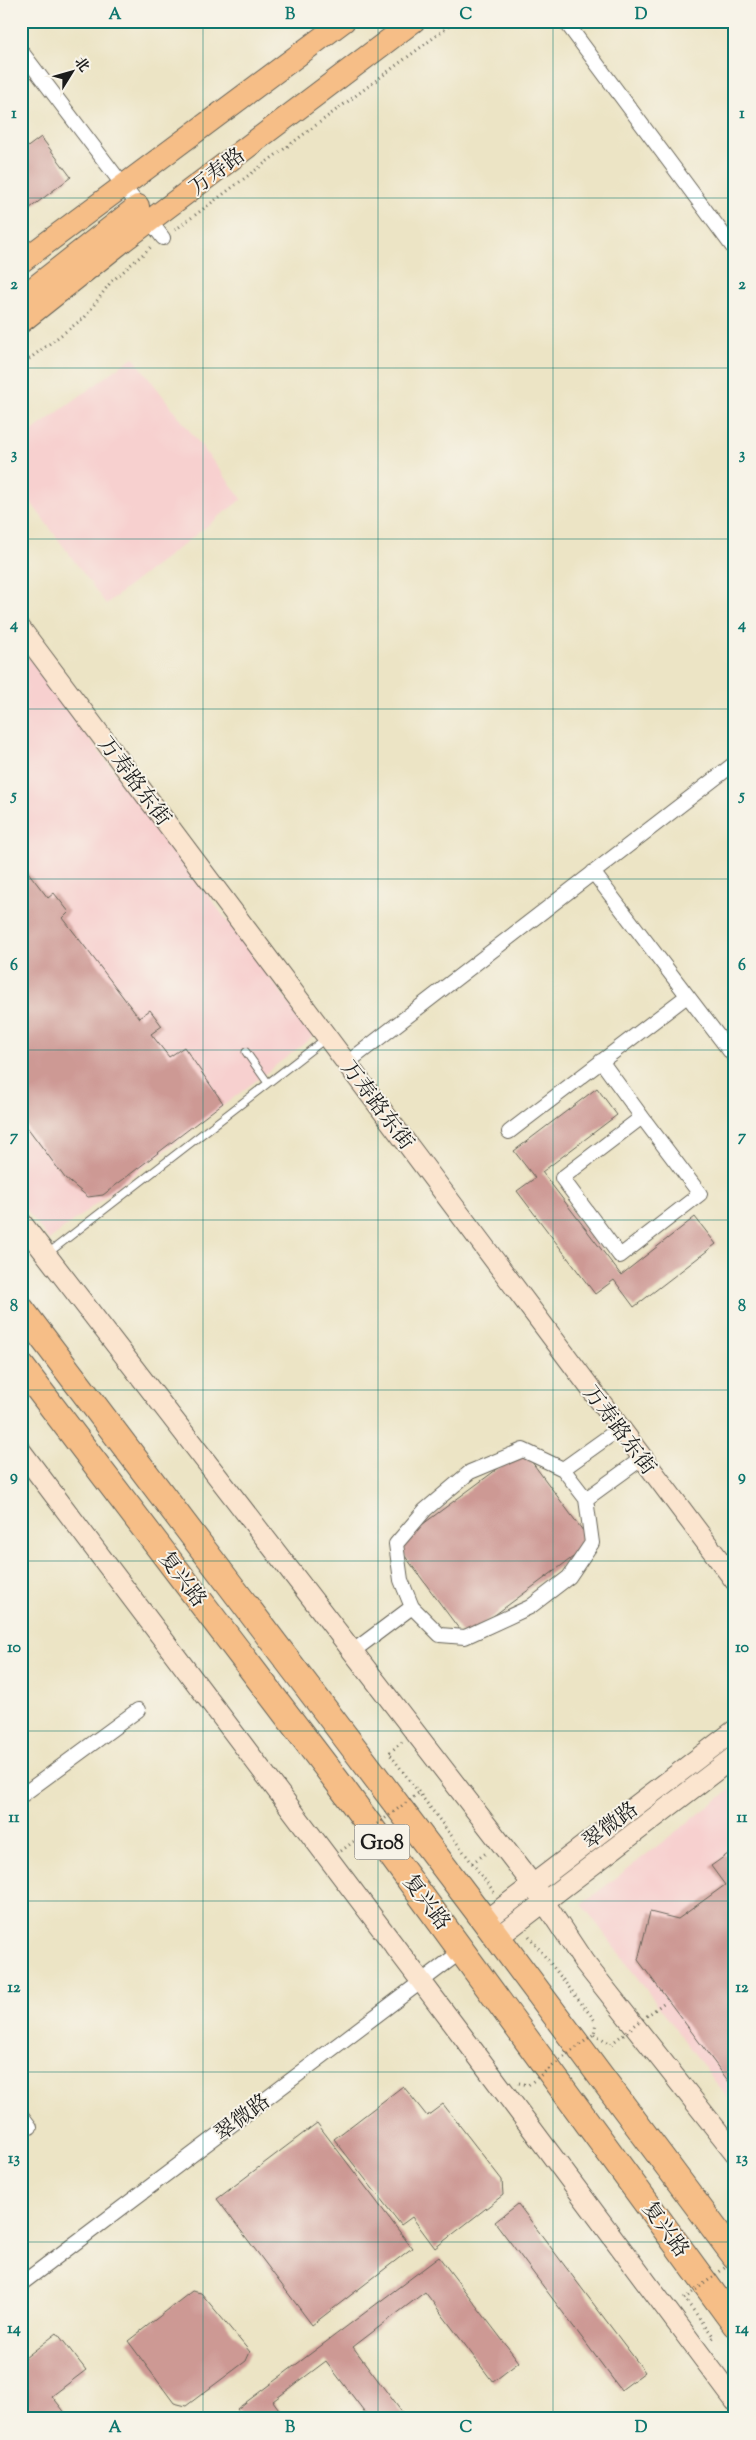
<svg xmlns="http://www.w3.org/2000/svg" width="756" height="2440" viewBox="0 0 756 2440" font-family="'Sorts Mill Goudy','Noto Serif SC',serif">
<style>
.built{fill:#f7d0cf}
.building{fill:#cd9994}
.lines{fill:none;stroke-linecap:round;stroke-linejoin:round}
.lane-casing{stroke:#656257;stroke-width:9}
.street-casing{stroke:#656257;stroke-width:16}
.secondary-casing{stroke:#656257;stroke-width:22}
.primary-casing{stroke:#656257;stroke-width:24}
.highway-casing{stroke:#656257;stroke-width:28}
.path{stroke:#656257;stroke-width:3;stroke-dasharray:1 4;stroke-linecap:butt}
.lane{stroke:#fff;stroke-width:7}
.street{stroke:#fff;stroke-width:14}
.secondary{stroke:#fbe5cf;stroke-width:20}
.primary{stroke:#f6be87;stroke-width:22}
.highway{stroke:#f6be87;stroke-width:26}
.path-bridge{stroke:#656257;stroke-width:3;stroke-dasharray:1 4;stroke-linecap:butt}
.grid{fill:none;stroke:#0f766e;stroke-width:1;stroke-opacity:0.55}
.labels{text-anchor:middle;stroke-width:4;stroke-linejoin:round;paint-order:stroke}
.shield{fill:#f7f3e8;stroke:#5e5c59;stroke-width:1}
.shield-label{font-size:20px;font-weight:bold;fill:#1c1c1c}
.street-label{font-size:21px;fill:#1c1c1c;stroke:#f7f3e8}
.neatline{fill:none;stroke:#0f766e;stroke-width:2}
.grid-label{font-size:16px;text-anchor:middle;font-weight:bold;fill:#0f766e}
</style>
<rect width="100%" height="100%" fill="#f7f3e8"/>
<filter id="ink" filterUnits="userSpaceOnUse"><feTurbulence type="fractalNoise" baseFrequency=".02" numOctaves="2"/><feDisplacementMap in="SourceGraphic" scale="10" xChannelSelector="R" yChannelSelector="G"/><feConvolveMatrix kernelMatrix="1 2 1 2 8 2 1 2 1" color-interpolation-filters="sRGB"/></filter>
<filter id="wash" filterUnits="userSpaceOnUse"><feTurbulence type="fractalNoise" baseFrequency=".0096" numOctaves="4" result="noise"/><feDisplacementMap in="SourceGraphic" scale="20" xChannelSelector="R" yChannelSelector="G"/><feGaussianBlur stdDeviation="1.12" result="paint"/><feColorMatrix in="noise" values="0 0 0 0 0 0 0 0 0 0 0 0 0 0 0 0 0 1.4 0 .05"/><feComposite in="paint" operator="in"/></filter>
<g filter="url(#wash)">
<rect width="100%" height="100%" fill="#ece4c5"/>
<path class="built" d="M133,357L242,499L106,604L21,489V439Z
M21,647L314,1036L49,1240L21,1203Z
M735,1786V2108L582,1904Z"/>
<g id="blocks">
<path class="building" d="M41,137L71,177L21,215V152Z
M21,863L48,898L54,893L69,912L63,918L139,1018L150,1010L162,1026L151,1034L169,1057L184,1047L223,1103L103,1195L88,1197L65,1178L21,1119Z
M597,1088L617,1115L542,1172L621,1275L695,1217L716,1244L634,1307L614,1280L595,1294L517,1191L535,1178L514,1151Z
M523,1450L592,1543L465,1637L396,1544Z
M735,1849V2090L638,1960L650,1912L678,1919L725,1885L711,1866Z
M403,2086L427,2116L443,2104L502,2180L503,2195L435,2248L412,2217L401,2225L334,2139Z
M317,2123L412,2248L312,2325L217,2199Z
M518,2204L645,2372L621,2390L495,2222Z
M439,2257L519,2362L493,2382L425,2292L353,2347L407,2419H370L326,2361L273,2401L286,2419H245L237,2409Z
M192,2291L201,2293L250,2352L246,2361L186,2406L174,2403L128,2341Z
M57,2333L86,2370L52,2396L70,2419H21V2361Z"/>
</g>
</g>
<g filter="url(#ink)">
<use href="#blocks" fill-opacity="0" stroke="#656257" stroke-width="1"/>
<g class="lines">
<defs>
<path id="lane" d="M21,655L33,645
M246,1052L268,1083
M47,1254L325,1039"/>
<path id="street" d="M565,21L735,250
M21,51L163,238
M593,872L735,1058
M601,1061L642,1117
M347,1063L735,763
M642,1117L700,1194L620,1256L562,1178Z
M509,1132L687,996
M619,1429L563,1469L586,1499L641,1459
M412,1607L440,1635L465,1637L530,1607L569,1577L592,1543L586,1499
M352,1652L412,1607L401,1580L396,1544L425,1510L470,1472L523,1450L563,1469
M21,1796L138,1710
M21,2115L30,2127
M21,2284L463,1950"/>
<path id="secondary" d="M21,629L735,1581
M21,1222L533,1885L584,1962L735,2153
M21,1451L470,2046L735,2401
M485,1921L735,1730
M497,1938L735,1756"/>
<path id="primary" d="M21,262L344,21
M21,298L138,206
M21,322L123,241L414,21"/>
<path id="highway" d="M21,1309L485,1921L735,2256
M21,1366L340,1785L735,2324"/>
</defs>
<use href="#lane" class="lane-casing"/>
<use href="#street" class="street-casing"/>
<use href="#secondary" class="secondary-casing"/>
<use href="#primary" class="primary-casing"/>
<use href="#highway" class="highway-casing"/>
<path class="path" d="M175,230L456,21
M21,365L85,317L110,283L151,247
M402,1742L389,1753L494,1892
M472,1863L486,1853
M529,1936L596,2022
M687,2302L714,2337L711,2340"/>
<use href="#lane" class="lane"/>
<use href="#street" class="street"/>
<use href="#secondary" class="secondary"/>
<use href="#primary" class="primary"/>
<use href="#highway" class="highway"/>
<path class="path-bridge" d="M341,1851L419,1793
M594,2034L611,2044L666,2001
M519,2083L528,2085L594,2034L596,2022
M684,2299L735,2260"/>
</g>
</g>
<path class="grid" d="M203,21V2419M378,21V2419M553,21V2419M21,198H735M21,368H735M21,539H735M21,709H735M21,879H735M21,1050H735M21,1220H735M21,1390H735M21,1561H735M21,1731H735M21,1901H735M21,2072H735M21,2242H735"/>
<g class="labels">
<rect class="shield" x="354.5" y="1824.5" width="55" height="35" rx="4"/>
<g class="shield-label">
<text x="382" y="1849">G108</text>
</g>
<g class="street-label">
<text transform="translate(217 171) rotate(-37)" y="7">万寿路</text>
<text transform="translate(135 781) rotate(53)" y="7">万寿路东街</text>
<text transform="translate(378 1105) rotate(53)" y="7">万寿路东街</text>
<text transform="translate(620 1430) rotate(53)" y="7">万寿路东街</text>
<text transform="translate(183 1579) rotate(53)" y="7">复兴路</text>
<text transform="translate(610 1825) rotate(-37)" y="7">翠微路</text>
<text transform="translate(427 1902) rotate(53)" y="7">复兴路</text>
<text transform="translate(242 2117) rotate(-37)" y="7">翠微路</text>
<text transform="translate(666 2229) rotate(54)" y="7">复兴路</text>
</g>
</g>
<rect width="756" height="2440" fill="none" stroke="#f7f3e8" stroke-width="55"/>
<g transform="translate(72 72) rotate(53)" stroke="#f7f3e8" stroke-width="4" paint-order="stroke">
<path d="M0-4L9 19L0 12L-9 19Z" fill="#1c1c1c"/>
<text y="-8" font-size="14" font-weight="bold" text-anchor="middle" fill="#1c1c1c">北</text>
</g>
<rect x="28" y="28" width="700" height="2384" class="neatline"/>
<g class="grid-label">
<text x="115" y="19">A</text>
<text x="290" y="19">B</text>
<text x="466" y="19">C</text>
<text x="641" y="19">D</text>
<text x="14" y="118">1</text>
<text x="742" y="118">1</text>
<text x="14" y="289">2</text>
<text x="742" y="289">2</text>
<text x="14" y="459">3</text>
<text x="742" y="459">3</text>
<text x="14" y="629">4</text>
<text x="742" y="629">4</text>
<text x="14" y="800">5</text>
<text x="742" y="800">5</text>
<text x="14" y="970">6</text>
<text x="742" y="970">6</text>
<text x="14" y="1141">7</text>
<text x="742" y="1141">7</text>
<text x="14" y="1311">8</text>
<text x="742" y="1311">8</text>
<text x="14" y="1481">9</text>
<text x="742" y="1481">9</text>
<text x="14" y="1652">10</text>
<text x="742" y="1652">10</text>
<text x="14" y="1822">11</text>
<text x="742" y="1822">11</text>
<text x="14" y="1992">12</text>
<text x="742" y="1992">12</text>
<text x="14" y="2163">13</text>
<text x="742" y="2163">13</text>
<text x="14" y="2333">14</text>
<text x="742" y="2333">14</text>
<text x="115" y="2432">A</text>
<text x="290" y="2432">B</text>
<text x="466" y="2432">C</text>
<text x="641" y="2432">D</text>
</g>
</svg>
